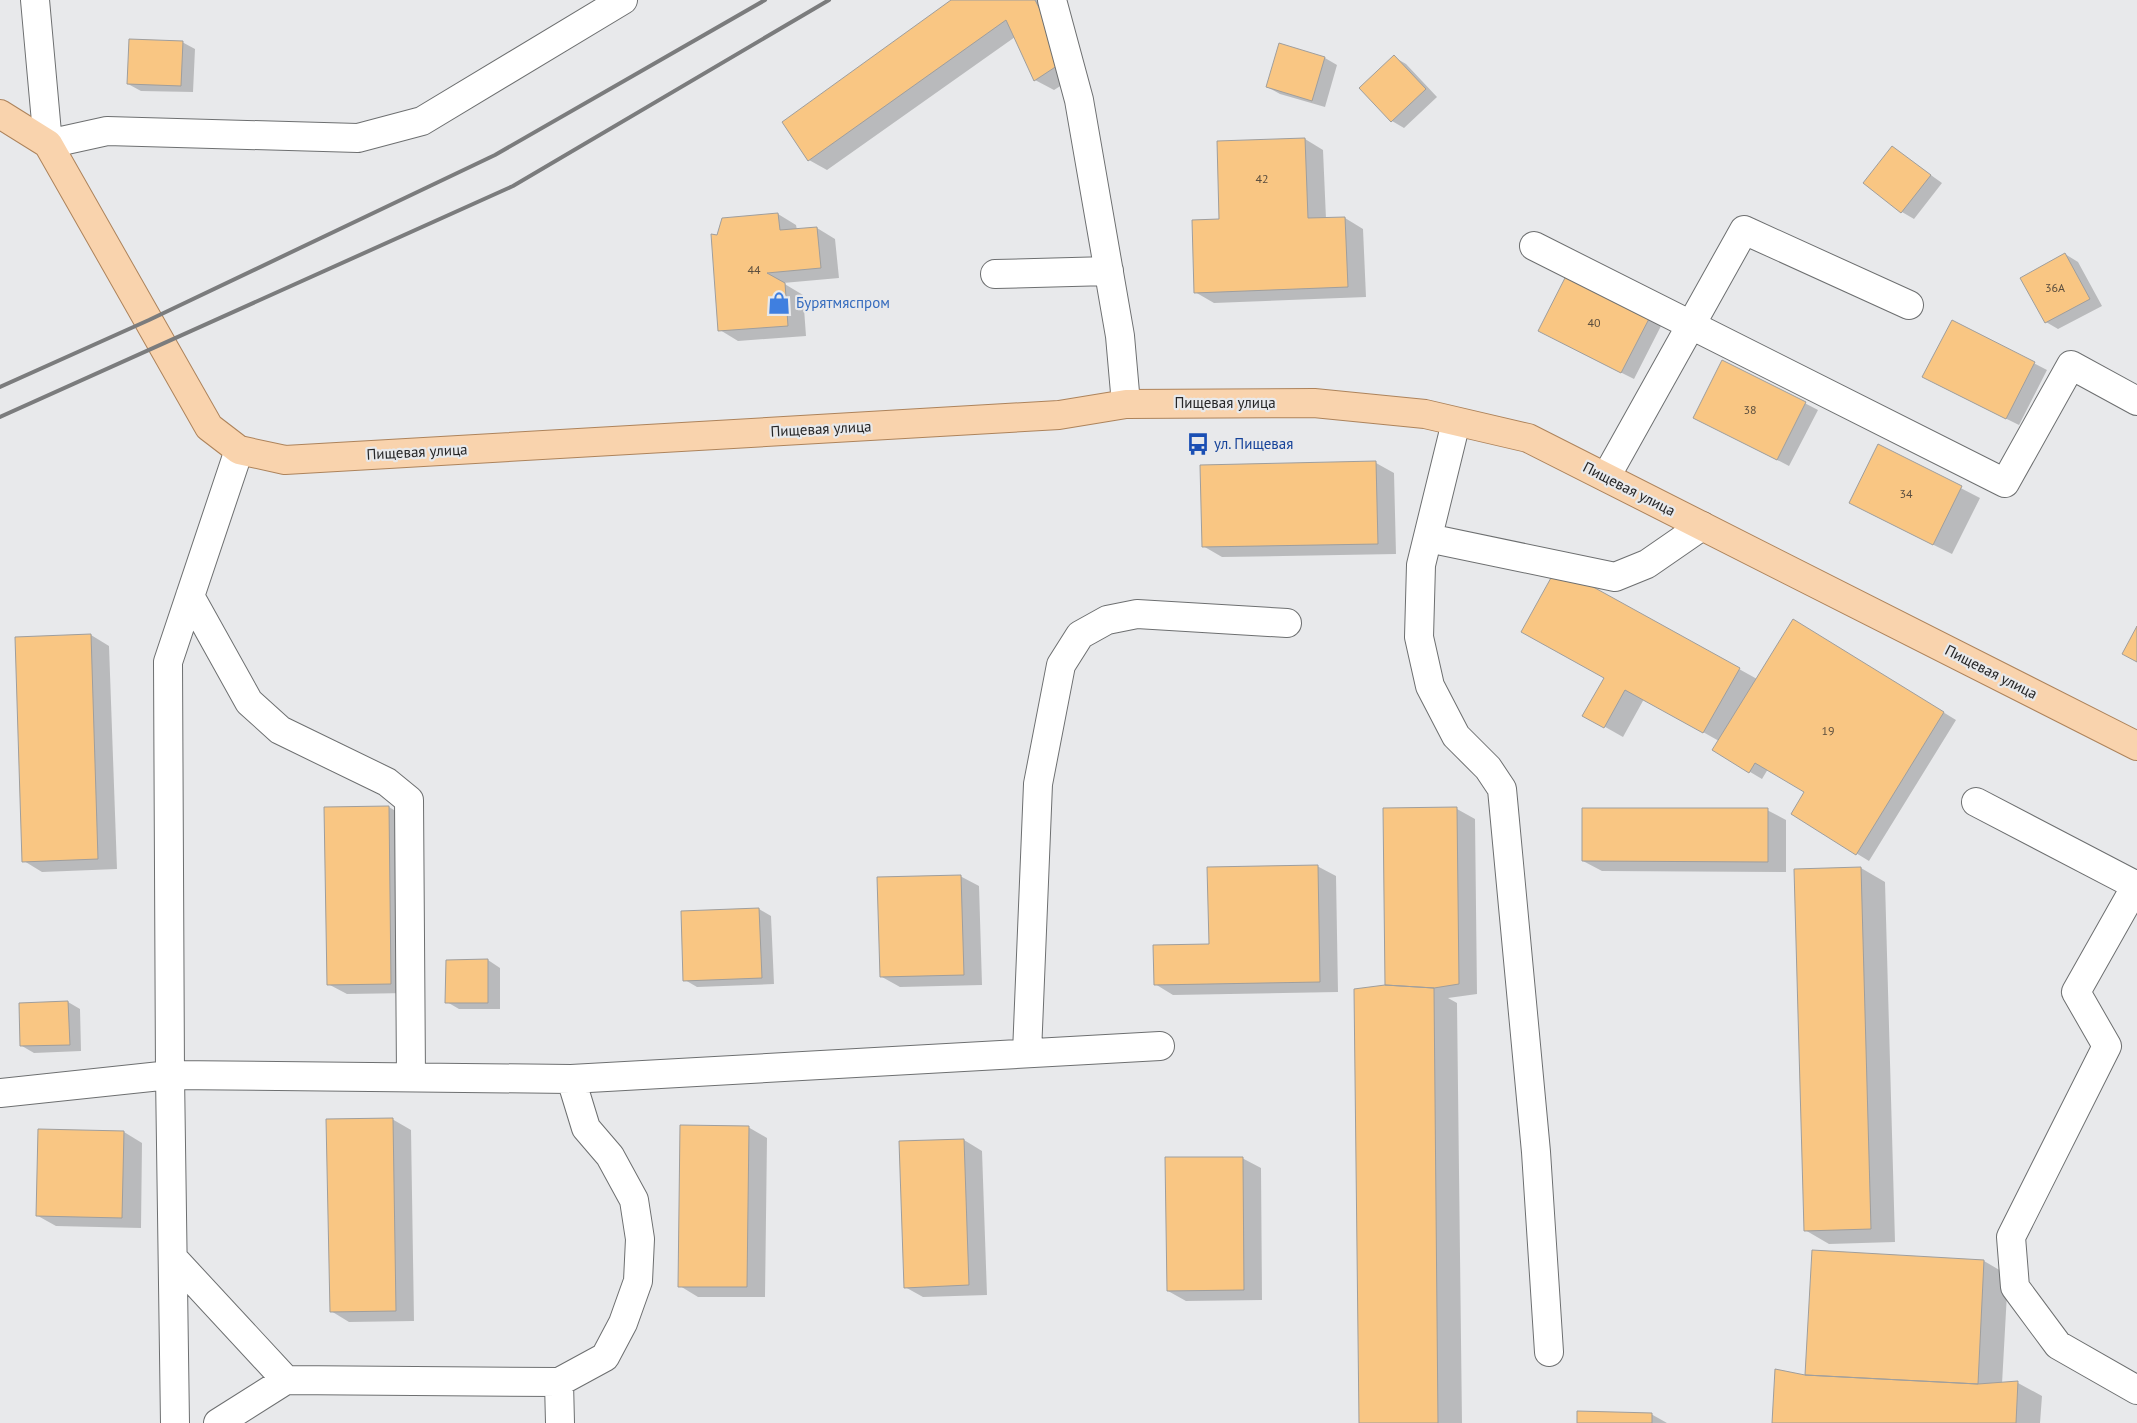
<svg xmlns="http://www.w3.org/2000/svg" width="2137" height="1423" viewBox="0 0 2137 1423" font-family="'PT Sans',sans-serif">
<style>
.shadow{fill:#0003}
.building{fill:#f9c683;stroke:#9f9e9d}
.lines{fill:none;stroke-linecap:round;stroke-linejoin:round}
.minor-casing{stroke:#6d6f70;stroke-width:30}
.major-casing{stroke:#ad835b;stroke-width:30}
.minor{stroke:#fff;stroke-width:28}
.major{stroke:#f9d3ad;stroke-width:28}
.rail{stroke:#7b7c7d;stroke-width:4}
.labels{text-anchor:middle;stroke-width:4.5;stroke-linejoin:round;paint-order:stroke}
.number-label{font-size:12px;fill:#5b4e3e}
.shop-label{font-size:15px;fill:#366cbe;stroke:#e8e9eb;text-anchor:start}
.street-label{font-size:15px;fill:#262627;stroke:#e8e9eb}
.transit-label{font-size:15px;fill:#164399;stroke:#e8e9eb;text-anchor:start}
</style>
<rect width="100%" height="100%" fill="#e8e9eb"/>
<path class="shadow" d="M953,0H1048L1084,71L1054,90L1035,80L1015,37L827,170L809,160Z
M182,42L195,49L193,92L141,91L128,84Z
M1280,45L1325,58L1337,65L1325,107L1280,94L1267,87Z
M1394,57L1406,64L1437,97L1404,128L1392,121Z
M1305,139L1323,150L1326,219L1345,218L1363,229L1366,297L1214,303L1195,292L1221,220Z
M1893,148L1942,183L1914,219L1902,212L1865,183Z
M778,214L796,225L797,230L817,228L835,239L839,278L783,283L803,295L806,336L738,341L720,330L718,236Z
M2065,254L2078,262L2102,306L2058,329L2046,322Z
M1650,317L1662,324L1634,379L1552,338Z
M1952,321L2047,370L2019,425L1936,384Z
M1723,361L1818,410L1789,466L1707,424Z
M1879,446L1980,498L1952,554L1869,513Z
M1376,463L1394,473L1396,554L1222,557L1203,546Z
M1805,628L1956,720L1869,861L1792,814L1806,792L1768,769L1762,779L1713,750L1719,741L1644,699L1623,737L1584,715L1605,678L1739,669L1757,679Z
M91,635L109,646L117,869L42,872L24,861Z
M389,807L407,818L409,993L347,994L328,984Z
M1457,809L1475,819L1477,994L1448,998L1457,1003L1462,1423H1360L1386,986Z
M1767,810L1786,820V872L1602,871L1583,861Z
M1317,866L1336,876L1338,992L1173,995L1155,984Z
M1861,868L1885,882L1895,1242L1829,1244L1805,1230L1795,870Z
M960,876L979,886L982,985L900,987L882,977Z
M759,909L771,916L774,984L697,987L685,980Z
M488,960L500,968V1009H459L447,1002Z
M68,1002L80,1009L81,1051L34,1053L22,1046Z
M392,1119L411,1130L414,1321L349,1322L331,1311Z
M748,1127L767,1138L765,1297H698L680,1286Z
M39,1130L124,1132L142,1143L141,1228L56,1226L38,1216Z
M964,1140L982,1151L987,1295L923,1297L905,1287Z
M1242,1158L1261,1168L1262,1300L1186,1301L1168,1291Z
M1813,1252L1984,1261L2008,1275L2002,1384L2018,1383L2042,1396L2040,1423H1774L1806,1376Z
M1651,1414L1667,1423H1578Z"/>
<path class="building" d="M951,0H1035L1066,60L1034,81L1006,20L808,161L782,122Z
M129,39L183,41L181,86L127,84Z
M1279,43L1325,57L1312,101L1266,87Z
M1394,55L1426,89L1391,122L1359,88Z
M1305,138L1308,218L1345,217L1348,287L1194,293L1192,220L1219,219L1217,141Z
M1892,146L1931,175L1901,213L1863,183Z
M778,213L780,230L817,227L821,268L767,273L785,283L788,326L718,331L711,234L717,235L722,218Z
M2065,253L2090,299L2045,323L2020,278Z
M1567,274L1651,315L1621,373L1538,331Z
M1952,320L2035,362L2006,419L1922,377Z
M1722,360L1806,402L1777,460L1693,418Z
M1878,444L1962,486L1933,545L1849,503Z
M1376,461L1378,544L1202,547L1200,465Z
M1557,567L1740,668L1703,733L1625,690L1604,728L1582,716L1604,678L1521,632Z
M1793,619L1944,712L1856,855L1791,814L1804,792L1755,763L1749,773L1712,750Z
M2137,626V662L2122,654Z
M91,634L98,859L22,862L15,637Z
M389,806L391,984L327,985L324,807Z
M1457,807L1459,984L1434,988L1385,985L1383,808Z
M1582,808H1768V862L1582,861Z
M1318,865L1320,982L1154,985L1153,945L1209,944L1207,867Z
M1861,867L1871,1229L1804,1231L1794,869Z
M961,875L964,975L880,977L877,877Z
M759,908L762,978L683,981L681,911Z
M488,959V1003H445L446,960Z
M1385,985L1434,988L1438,1423H1359L1354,989Z
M68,1001L70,1045L20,1046L19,1003Z
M393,1118L396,1311L330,1312L326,1119Z
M680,1125L749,1126L747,1287H678Z
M38,1129L124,1131L122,1218L36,1216Z
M964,1139L969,1285L904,1288L899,1141Z
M1165,1157H1243L1244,1290L1167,1291Z
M1812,1250L1984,1260L1978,1384L1805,1375Z
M1775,1369L1805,1375L1978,1384L2018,1381L2016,1423H1772Z
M1577,1411L1652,1413V1423H1577Z"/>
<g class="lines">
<defs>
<path id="minor" d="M35,0L48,144L107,131L358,138L422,121L623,0
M1052,0L1079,100L1120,336L1126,404
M1534,246L2005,483L2071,365L2137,401
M995,274L1109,271
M1456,422L1421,565L1419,637L1430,686L1456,736L1488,768L1502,789L1536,1152L1549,1352
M1606,477L1744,230L1909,305
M1428,538L1615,577L1647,564L1702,526
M190,596L249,702L280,730L387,782L409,800L411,1077
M1976,802L2137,886
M2137,884L2076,992L2107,1046L2011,1237L2015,1287L2058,1345L2137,1390
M1027,1053L1038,784L1061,665L1080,635L1107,620L1137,614L1287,623
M0,1093L170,1075L571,1079L1160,1046
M173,1258L286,1380
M175,1423L170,1075L168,662L239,450
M218,1423L286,1380L559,1382
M560,1423L559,1382L605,1357L623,1323L638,1281L640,1239L634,1200L610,1156L586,1128L571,1079"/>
<path id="major" d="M0,114L48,144L209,427L239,450L285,460L1059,415L1126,404L1314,403L1425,414L1528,438L2137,746"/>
</defs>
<use href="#minor" class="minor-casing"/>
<use href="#major" class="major-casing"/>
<use href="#minor" class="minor"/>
<use href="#major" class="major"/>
<path class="rail" d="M0,387L149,320L495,155L765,0
M0,417L513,186L829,0"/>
</g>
<defs>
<symbol id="shop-bare" viewBox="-9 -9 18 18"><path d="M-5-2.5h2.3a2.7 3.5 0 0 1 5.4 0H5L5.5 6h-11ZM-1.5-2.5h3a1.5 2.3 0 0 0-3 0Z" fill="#3f7fe0" stroke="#e8e9eb" stroke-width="2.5" paint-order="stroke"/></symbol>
<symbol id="bus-bare" viewBox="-9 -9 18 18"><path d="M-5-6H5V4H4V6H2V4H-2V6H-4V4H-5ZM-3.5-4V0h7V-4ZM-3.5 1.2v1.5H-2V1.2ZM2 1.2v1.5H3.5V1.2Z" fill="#1a4fb4" stroke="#e8e9eb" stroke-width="2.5" paint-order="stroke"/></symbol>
</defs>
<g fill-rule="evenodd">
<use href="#shop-bare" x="763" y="287" width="32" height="32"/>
<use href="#bus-bare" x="1182" y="428" width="32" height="32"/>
</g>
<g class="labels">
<g class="number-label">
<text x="1262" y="183">42</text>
<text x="754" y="274">44</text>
<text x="2055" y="292">36А</text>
<text x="1594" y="327">40</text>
<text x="1750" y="414">38</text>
<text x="1906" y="498">34</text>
<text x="1828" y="735">19</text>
</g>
<g class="shop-label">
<text x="796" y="308">Бурятмяспром</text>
</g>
<g class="street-label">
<text x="1225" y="408">Пищевая улица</text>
<text transform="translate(821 429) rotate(-3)" y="5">Пищевая улица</text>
<text transform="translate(417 452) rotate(-3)" y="5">Пищевая улица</text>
<text transform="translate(1629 489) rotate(27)" y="5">Пищевая улица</text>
<text transform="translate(1991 672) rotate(27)" y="5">Пищевая улица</text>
</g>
<g class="transit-label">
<text x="1214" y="449">ул. Пищевая</text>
</g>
</g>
</svg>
